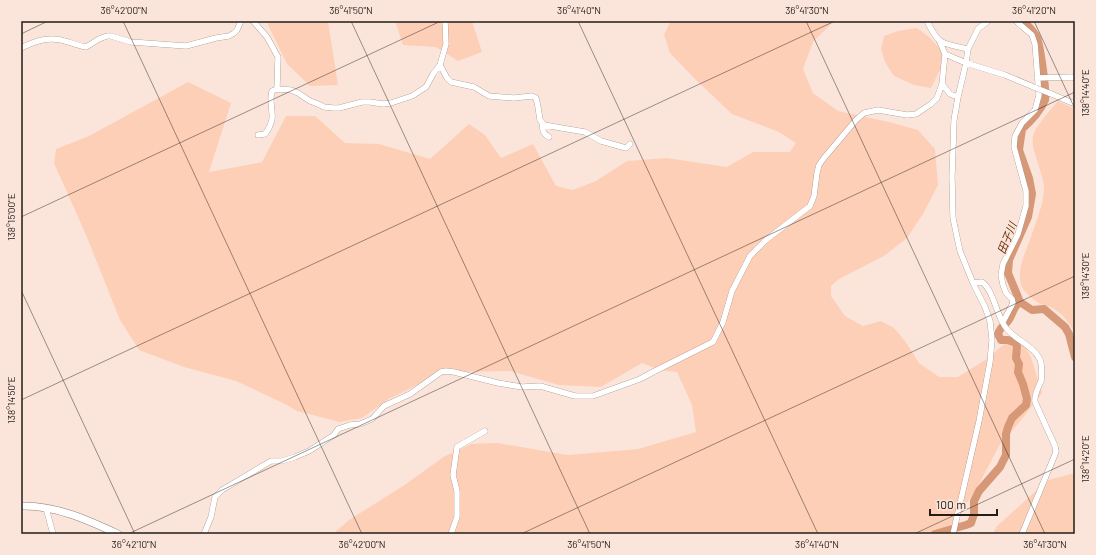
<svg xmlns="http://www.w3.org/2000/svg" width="1096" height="555" viewBox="0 0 1096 555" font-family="Barlow,'Noto Sans JP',sans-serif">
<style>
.green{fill:#fecfb7}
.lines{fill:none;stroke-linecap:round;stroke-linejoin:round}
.river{stroke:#d79877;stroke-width:8}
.minor-casing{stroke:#958278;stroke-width:6}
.major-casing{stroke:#958278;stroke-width:8}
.minor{stroke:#fff;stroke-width:5.5}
.major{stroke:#fff;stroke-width:7}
.minor-bridge-casing{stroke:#958278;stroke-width:6;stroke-linecap:butt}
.minor-bridge{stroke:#fff;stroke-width:5.5}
.ticks{fill:none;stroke:#231c18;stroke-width:1;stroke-opacity:0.45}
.labels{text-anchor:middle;stroke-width:3;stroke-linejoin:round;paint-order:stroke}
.water-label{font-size:11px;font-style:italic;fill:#69300a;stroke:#fbe5db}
.neatline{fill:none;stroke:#231c18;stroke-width:1.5}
.ticks-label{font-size:10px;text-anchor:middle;fill:#231c18}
</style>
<rect width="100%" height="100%" fill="#fbe5db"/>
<path class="green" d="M269,21H328L338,85L310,86L287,64L268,25Z
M395,21H472L482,52L458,61L436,47L403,45Z
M674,21H834L813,42L803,69L813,93L838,111L889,122L918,130L935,149L938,185L923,214L907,238L884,256L839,279L831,286V296L845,316L863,326L881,321L894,328L905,341L919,363L939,377H958L985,360L1003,345L1019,337L1031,357L1042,393L1022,419L999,446L977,488L945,534H333L349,520L403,486L445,456L471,444L497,443L568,455L638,449L696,432L692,405L677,372L660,370L642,363L601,387L559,385L510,371L455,372L429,379L389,399L362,418L340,422L297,411L285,404L236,381L184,367L139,350L120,320L86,235L54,163L56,149L89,136L188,82L231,103L209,172L262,162L286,116H315L345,143L379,144L430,159L469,124L485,135L501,158L533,144L556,186L573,190L596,181L627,161L667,158L727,167L753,152H790L796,143L779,132L732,114L696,80L670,53L664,35L670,22Z
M917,28L929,37L947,56L931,88L914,85L894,76L885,62L881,49L884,36L898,31Z
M1058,101L1075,109V334C1070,324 1064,315 1054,309C1051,306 1046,306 1043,305C1035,302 1026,294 1022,287C1015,273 1026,251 1031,237C1036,221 1044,204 1044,187C1043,172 1030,149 1033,136C1035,127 1051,109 1058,101Z
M1075,473V534H993L996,527L1048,480Z"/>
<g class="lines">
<path class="river" d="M1020,302L1008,273L1009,260L1028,217L1032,194L1029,178L1019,150L1022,129C1031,121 1040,111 1045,100C1047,93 1040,45 1037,38C1034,31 1028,26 1023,21
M1020,302L1032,310L1044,309L1065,327L1069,334L1075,357
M935,534L966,525L971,523L974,514V501L979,491L1000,467L1006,455V434L1008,427L1012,418L1026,405L1027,399L1023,384L1018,372L1019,364L1016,358L1017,347L1016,343L1008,340H1001L998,334C1000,327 1004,326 1008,321C1013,315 1013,306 1020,302"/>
<defs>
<path id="minor" d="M253,21L267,37L278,57L277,89L291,90L298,93L310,101L318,104L324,107L334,108H339L362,102H370L383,104L391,103L412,96L426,87L433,74L440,65L446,44L445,21
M927,21C939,46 942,43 968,49
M21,48C35,41 49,36 65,41C72,43 79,46 86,47L99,39L107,36H111L131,42L186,46L216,38L229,36L234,33L237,30L241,21
M945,54L966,63L1005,75L1036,88
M440,65L447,78L451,82L474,87L489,96L514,98L532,96L536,98L538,107L540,120L544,125L585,132L601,141L626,148L630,144
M1037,78L1072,77L1075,78
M942,84L950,94L958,97
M1049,93L1075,104
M542,123C543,130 542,133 549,137
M258,135L265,134C268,130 271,125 272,119C273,110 269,100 272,91L277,89
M973,283L982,282C994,291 996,315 1006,328C1015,340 1038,348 1041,363C1042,368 1042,377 1041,381C1038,389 1034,394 1035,402L1055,446L1056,452L1022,534
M1003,322L1013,303L1012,299L1006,293L1003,285L1001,275L1003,264L1018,234L1026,206V191L1014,147L1015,136L1022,123L1035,110L1039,95L1035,44L1032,35L1016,21
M46,508L53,534
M204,534L211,517L215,497L222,490L271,461H282L295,457L309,451L334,435L338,429L350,425L360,424L372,419L384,406L410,394L441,372L446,371L454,372L498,383L522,387L540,386L575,396H593L640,379L653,372L713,342L723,322L732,291L750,256L766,240L810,206L814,196L817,173L819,165L824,158L856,120L864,113L878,110L907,115L916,114L931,104L937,98L942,84L945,54L939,40
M451,534L457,517V491L453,475L457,447L485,431
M953,534L979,421L990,362L992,340L990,321L985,307L973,283L960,251L953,218L952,177L954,120L958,97L966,63L968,49L978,29L988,21"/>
<path id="major" d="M21,506C55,505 88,520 118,534"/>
</defs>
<use href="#minor" class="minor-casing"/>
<use href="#major" class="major-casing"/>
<use href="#minor" class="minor"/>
<use href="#major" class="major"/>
<defs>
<path id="minor-bridge" d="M1036,88L1049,93"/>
</defs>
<use href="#minor-bridge" class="minor-bridge-casing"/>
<use href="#minor-bridge" class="minor-bridge"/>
</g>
<path class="ticks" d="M123,21L362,534M351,21L590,534M578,21L818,534M806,21L1045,534M1034,21L1075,109M21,34L48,21M21,217L441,21M21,290L135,534M21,400L835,21M128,534L1075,92M521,534L1075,276M914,534L1075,459"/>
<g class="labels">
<g class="water-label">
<text transform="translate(1007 238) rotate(-68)" y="4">田子川</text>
</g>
</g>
<rect width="1096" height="555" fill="none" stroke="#fbe5db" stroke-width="44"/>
<path d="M930 509v6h67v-6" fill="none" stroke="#231c18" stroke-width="2"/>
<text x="936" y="509" font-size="12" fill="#231c18" stroke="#fbe5db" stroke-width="3" paint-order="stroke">100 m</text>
<rect x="22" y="22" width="1052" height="511" class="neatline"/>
<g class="ticks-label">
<text x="124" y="14">36°42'00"N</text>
<text x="351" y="14">36°41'50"N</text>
<text x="579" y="14">36°41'40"N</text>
<text x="807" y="14">36°41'30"N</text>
<text x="1034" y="14">36°41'20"N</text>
<text transform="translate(1085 93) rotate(-90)" y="4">138°14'40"E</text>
<text transform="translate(11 217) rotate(-90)" y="4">138°15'00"E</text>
<text transform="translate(1085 276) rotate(-90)" y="4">138°14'30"E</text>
<text transform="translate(11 400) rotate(-90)" y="4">138°14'50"E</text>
<text transform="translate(1085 459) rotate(-90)" y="4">138°14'20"E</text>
<text x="134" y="548">36°42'10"N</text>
<text x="362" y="548">36°42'00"N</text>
<text x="589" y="548">36°41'50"N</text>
<text x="817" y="548">36°41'40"N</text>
<text x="1045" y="548">36°41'30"N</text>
</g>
</svg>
